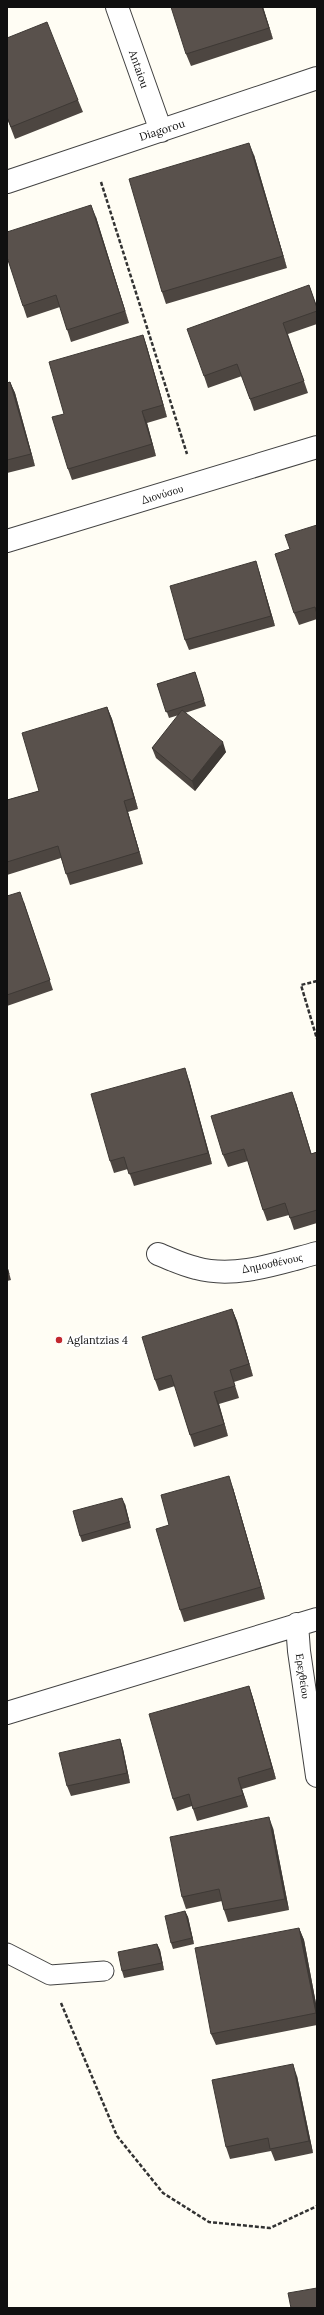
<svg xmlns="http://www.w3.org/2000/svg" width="324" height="2315" viewBox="0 0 324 2315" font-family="Lora,serif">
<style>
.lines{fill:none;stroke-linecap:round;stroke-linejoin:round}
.lane-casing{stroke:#434343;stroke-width:21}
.street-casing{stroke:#434343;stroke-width:24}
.path{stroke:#323232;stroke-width:2.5;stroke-dasharray:4 2;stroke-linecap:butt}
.lane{stroke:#fff;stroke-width:19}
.street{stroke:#fff;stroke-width:22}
.wall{fill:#4d4641}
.shaded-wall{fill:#3e3935}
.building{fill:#59514c;stroke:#3e3935}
.poi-dot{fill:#c2272e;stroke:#fff;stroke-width:1.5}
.labels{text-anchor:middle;stroke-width:4;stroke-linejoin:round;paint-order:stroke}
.street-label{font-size:11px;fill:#101010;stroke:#fff}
.poi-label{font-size:11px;fill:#101010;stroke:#fff;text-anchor:start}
</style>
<rect width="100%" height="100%" fill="#fffdf4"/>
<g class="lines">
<defs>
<path id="lane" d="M7,1953L50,1975L104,1971"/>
<path id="street" d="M117,7L161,131
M7,182L317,78
M7,541L317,447
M158,1254C171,1259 183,1265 196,1268C235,1279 279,1263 317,1253
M297,1624L299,1651L317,1776
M7,1713L317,1619"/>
</defs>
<use href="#lane" class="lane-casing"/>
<use href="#street" class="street-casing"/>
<path class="path" d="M101,182L187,454
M317,981L301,985L317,1039
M61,2003L117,2136L163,2193L209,2222L270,2228L317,2206"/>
<use href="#lane" class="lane"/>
<use href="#street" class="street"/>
</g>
<path class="wall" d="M263,7L273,39L191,66L186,54Z
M7,38L78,100L83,112L15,139L7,118Z
M254,155L287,268L166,304L162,292Z
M96,217L129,323L71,342L60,307L27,318L23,306Z
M309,285L317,307V324L288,334L308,393L254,411L242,376L208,388L204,376Z
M143,335L147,347L167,417L147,423L156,456L72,480L68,469L64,414Z
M10,382L15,393L35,466L7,473V383Z
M317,525V619L299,625L294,613L290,549Z
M259,571L275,626L189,650L185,640Z
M195,672L206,706L185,713L226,752L195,791L156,758L152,748L179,715L169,718L157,684Z
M107,707L112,719L138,809L128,812L143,864L70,885L61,858L7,875V800L39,791Z
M7,896L24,902L53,990L7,1006Z
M189,1080L212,1164L134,1186L128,1169L114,1173L110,1161Z
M296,1103L311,1154L317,1152V1223L294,1230L289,1215L267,1221L263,1210L248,1161L228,1167L223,1155Z
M7,1265L11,1280L7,1281Z
M232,1309L237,1321L253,1376L234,1382L239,1398L219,1404L228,1436L194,1447L190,1435L175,1386L159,1391L155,1380Z
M233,1488L265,1599L184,1622L180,1610L169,1525Z
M125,1504L131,1528L82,1542L80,1536Z
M249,1686L253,1698L276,1779L242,1789L248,1807L197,1821L192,1806L177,1811L173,1799Z
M120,1739L123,1749L130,1783L71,1796L67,1786Z
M273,1828L289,1910L228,1922L224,1910L222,1901L186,1909L182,1897Z
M185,1911L188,1917L194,1944L173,1949L171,1943Z
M299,1928L304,1940L317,2009V2025L216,2045L211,2034Z
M157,1944L160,1950L164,1970L124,1978L122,1971Z
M297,2076L313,2153L275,2161L271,2151L230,2159L226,2147Z"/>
<path class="shaded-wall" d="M262,7H263L273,39L269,28Z
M249,143L254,155L287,268L283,256Z
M91,205L96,217L129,323L125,311Z
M143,335L147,347L167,417L163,405Z
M10,382L15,393L35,466L31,454Z
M142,411L147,423L156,456L152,444Z
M256,561L259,571L275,626L271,616Z
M107,707L112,719L138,809L134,798Z
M223,742L226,752L195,791L192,781Z
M124,801L128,812L143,864L139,852Z
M185,1068L189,1080L212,1164L208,1153Z
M292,1092L296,1103L315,1165L311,1154Z
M232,1309L237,1321L253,1376L249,1364Z
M214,1392L219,1404L228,1436L224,1424Z
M229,1476L233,1488L265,1599L261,1587Z
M122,1498L125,1504L131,1528L129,1522Z
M249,1686L253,1698L276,1779L272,1768Z
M120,1739L123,1749L130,1783L127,1773Z
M238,1778L242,1789L248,1807L243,1795Z
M269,1817L273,1828L289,1910L285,1899Z
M185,1911L188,1917L194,1944L192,1938Z
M299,1928L304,1940L317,2009V2016L316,2013Z
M157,1944L160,1950L164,1970L162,1963Z
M293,2064L297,2076L313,2153L309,2141Z"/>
<path class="building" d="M171,7H262L269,28L186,54Z
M47,22L78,100L11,127L7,117V38Z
M249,143L283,256L162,292L129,179Z
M91,205L125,311L67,330L56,295L23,306L7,257V232Z
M309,285L317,308V311L283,323L304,381L250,399L237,364L204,376L187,329Z
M143,335L163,405L142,411L152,444L68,469L52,417L64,414L49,362Z
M10,382L31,454L7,460V383Z
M317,525V614L315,607L294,613L275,554L290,549L285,535Z
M256,561L271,616L185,640L170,586Z
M195,672L204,700L166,712L157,684Z
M107,707L134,798L124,801L139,852L66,874L58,846L7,862V800L39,791L22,733Z
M182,710L223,742L192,781L152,748Z
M20,892L50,980L7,995V896Z
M185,1068L208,1153L129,1174L124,1157L110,1161L91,1094Z
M292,1092L311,1154L317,1152V1210L290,1218L285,1203L263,1210L244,1149L223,1155L211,1116Z
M7,1267L9,1274H7Z
M232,1309L249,1364L230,1370L235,1386L214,1392L224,1424L190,1435L171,1375L155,1380L142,1337Z
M229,1476L261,1587L180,1610L156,1529L169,1525L161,1495Z
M122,1498L129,1522L80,1536L73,1511Z
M249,1686L272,1768L238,1778L243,1795L193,1809L189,1794L173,1799L149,1714Z
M120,1739L127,1773L67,1786L59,1753Z
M269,1817L285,1899L224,1910L219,1889L182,1897L170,1837Z
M185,1911L192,1938L171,1943L165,1916Z
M299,1928L316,2013L211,2034L195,1948Z
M157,1944L162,1963L122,1971L118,1952Z
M293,2064L309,2141L270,2149L268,2138L226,2147L212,2080Z
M317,2288V2308H291L288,2293Z"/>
<circle class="poi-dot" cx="59" cy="1340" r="4"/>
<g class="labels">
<g class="street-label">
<text transform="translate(139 69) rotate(71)" y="4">Antaiou</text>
<text transform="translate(162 130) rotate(-18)" y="4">Diagorou</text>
<text transform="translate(162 494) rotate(-17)" y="4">Διονύσου</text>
<text transform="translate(272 1263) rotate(-12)" y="4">Δημοσθένους</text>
<text transform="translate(303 1676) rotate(82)" y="4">Ερεχθείου</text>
</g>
<g class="poi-label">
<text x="67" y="1344">Aglantzias 4</text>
</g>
</g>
<rect width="324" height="2315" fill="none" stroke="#101010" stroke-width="16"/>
</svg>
